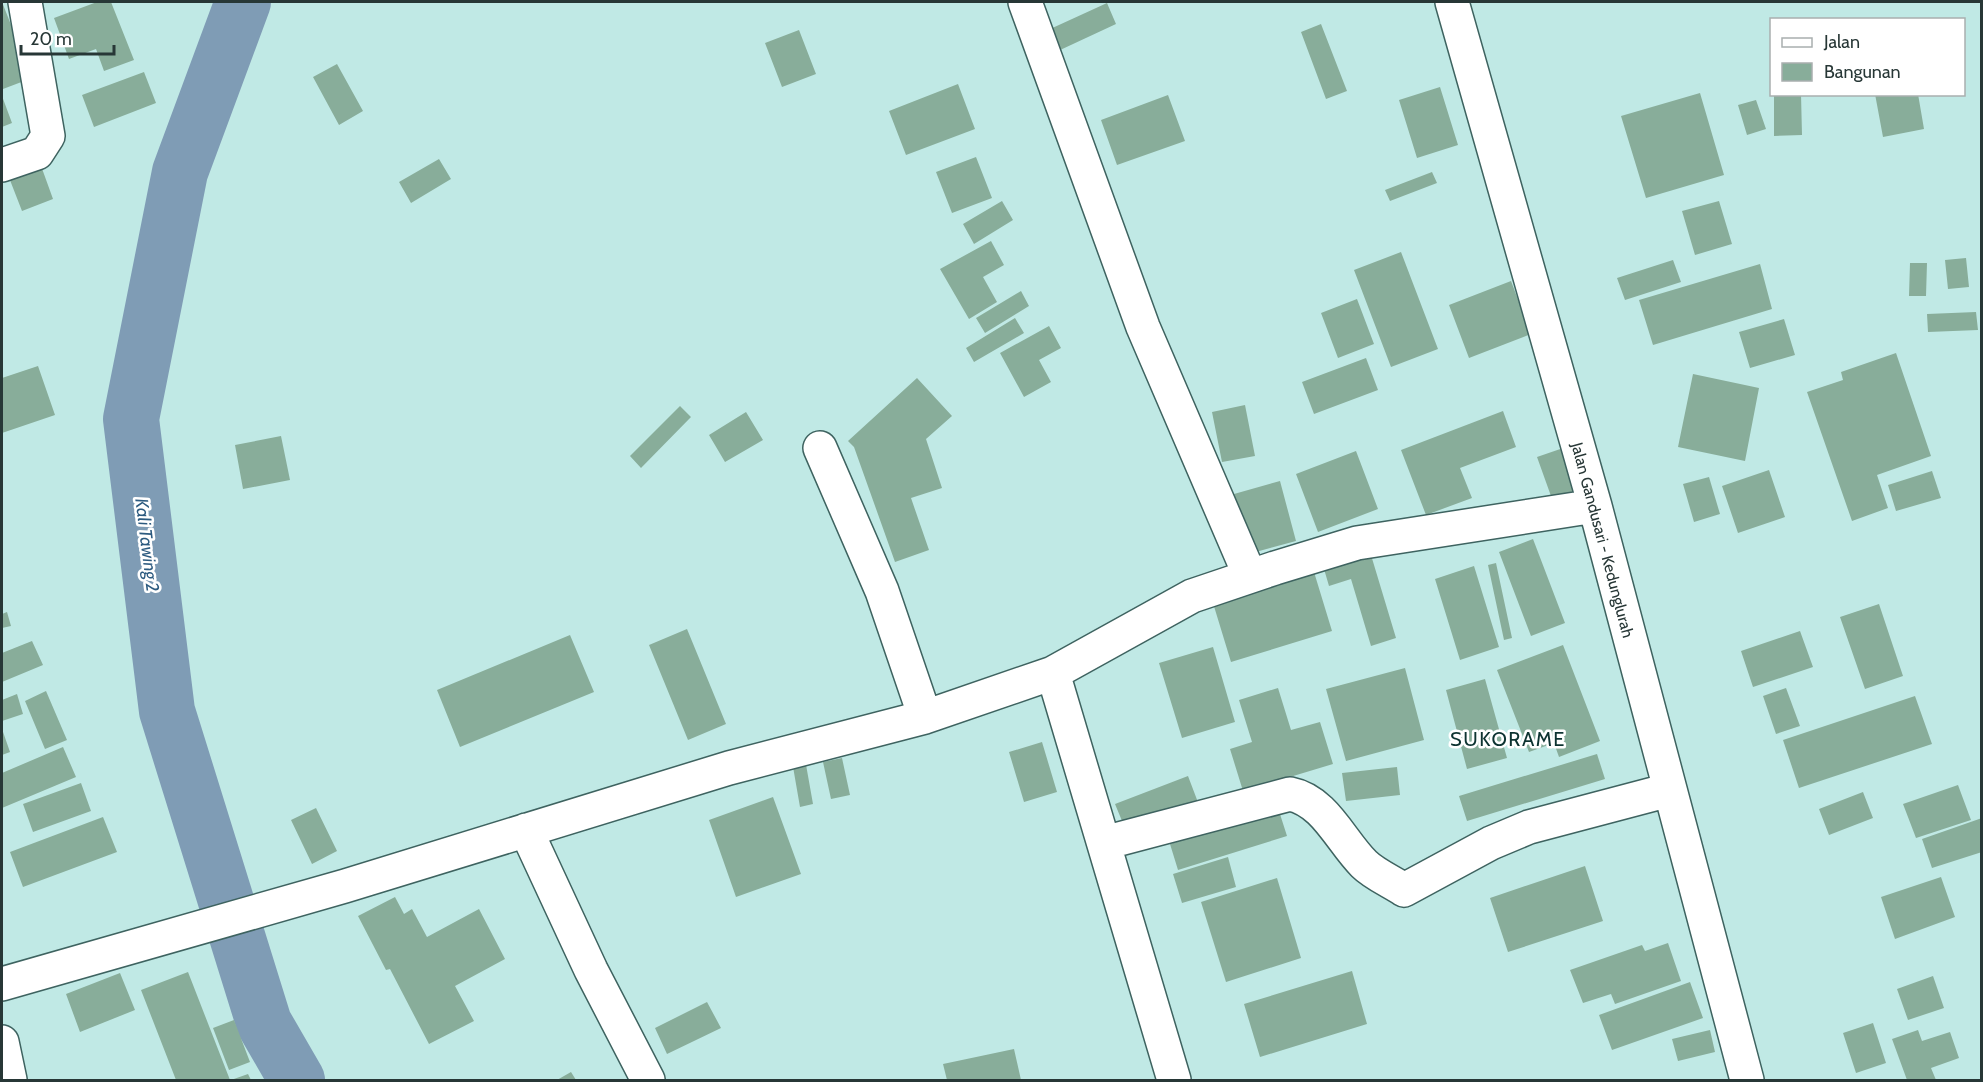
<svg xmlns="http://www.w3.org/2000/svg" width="1983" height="1082" viewBox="0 0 1983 1082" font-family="Cabin,sans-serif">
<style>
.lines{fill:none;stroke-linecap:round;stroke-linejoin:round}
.river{stroke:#7f9cb5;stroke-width:56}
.building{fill:#88ad9a}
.minor-casing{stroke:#3e6360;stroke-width:36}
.minor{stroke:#fff;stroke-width:33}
.labels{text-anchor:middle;stroke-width:5;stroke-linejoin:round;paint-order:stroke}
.street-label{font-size:16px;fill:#273736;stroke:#fff}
.water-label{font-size:18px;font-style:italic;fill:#2c5a7f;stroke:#fff}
.quarter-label{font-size:20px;letter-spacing:1.5px;fill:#0d3331;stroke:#fff}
</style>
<rect width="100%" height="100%" fill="#c0e9e5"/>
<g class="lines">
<path class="river" d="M243,2L180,172L131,419L167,711L264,1023L297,1080"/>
</g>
<path class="building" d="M2,2L32,78L3,89L2,85Z
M97,2H111L134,60L104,71L96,49L69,59L54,18Z
M1107,3L1116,24L1058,51L1048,30Z
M1321,24L1347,91L1326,99L1301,32Z
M799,30L816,74L782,87L765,43Z
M337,64L363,111L339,125L313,77Z
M144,72L156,103L94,127L82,95Z
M958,84L975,129L906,155L889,111Z
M1440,87L1458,145L1417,158L1399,100Z
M1700,93L1724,175L1646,198L1621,116Z
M1774,94H1801L1802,135L1774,136Z
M1875,94H1918L1924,129L1883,137Z
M1168,95L1185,141L1117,165L1101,120Z
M2,96L12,123L2,127Z
M1756,100L1766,129L1747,135L1738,105Z
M976,157L992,198L952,213L936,172Z
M439,159L451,179L411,203L399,182Z
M40,163L53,199L22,211L8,175Z
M1432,172L1437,183L1390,201L1385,190Z
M1002,201L1013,220L974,244L963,224Z
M1719,201L1732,244L1695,255L1682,211Z
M991,241L1004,265L983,277L997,302L969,319L940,269Z
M1401,252L1438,349L1391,367L1354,270Z
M1966,258L1969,287L1948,289L1945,260Z
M1673,260L1681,282L1625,300L1617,278Z
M1910,263H1927L1926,296H1909Z
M1760,264L1772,309L1653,345L1639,300Z
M1511,281L1531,334L1469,358L1449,305Z
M1021,291L1029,306L985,333L976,318Z
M1357,299L1374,344L1338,358L1321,313Z
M1976,312L1978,330L1928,332L1927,314Z
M1015,318L1024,333L974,362L966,348Z
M1784,319L1795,355L1750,368L1739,332Z
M1049,326L1061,348L1039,360L1051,382L1024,397L1000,353Z
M1896,353L1931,456L1877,475L1888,508L1852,521L1807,392L1843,380L1841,372Z
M1366,358L1378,390L1314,414L1302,382Z
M38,366L55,415L2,433V378Z
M1693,374L1759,388L1745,461L1678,447Z
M917,378L952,416L926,439L942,488L911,498L929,550L895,562L854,447L848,441Z
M1245,405L1255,456L1222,462L1212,412Z
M680,406L691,417L641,468L630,456Z
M1503,411L1516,447L1460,468L1472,498L1426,515L1401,450Z
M746,412L763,440L725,462L709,435Z
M281,436L290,480L243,489L235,445Z
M1569,446L1588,499L1556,510L1537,457Z
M1356,451L1378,509L1318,532L1296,474Z
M1769,470L1785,517L1738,533L1722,486Z
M1932,471L1941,498L1896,511L1888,485Z
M1709,477L1720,514L1694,522L1683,484Z
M1280,481L1296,541L1252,553L1234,494Z
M1533,539L1565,623L1531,636L1499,552Z
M1371,555L1396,638L1371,646L1351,579L1329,586L1324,569Z
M1496,563L1512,638L1504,640L1488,565Z
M1474,566L1499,647L1460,660L1435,579Z
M1314,572L1332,631L1231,662L1213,603Z
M1879,604L1903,676L1865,689L1840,617Z
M7,612L11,626L2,628V614Z
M687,629L726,724L688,740L649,645Z
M1800,631L1813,667L1753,687L1741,651Z
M570,635L594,692L460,747L437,690Z
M32,641L43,665L2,682V653Z
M1563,645L1600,741L1559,757L1554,743L1529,752L1497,670Z
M1213,647L1235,722L1182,738L1159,663Z
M1405,668L1424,740L1346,761L1326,689Z
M1485,679L1507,758L1467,769L1446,690Z
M1278,688L1291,730L1320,722L1333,764L1243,791L1230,749L1252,742L1239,700Z
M1786,688L1800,726L1776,734L1763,696Z
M46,691L67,740L45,749L25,701Z
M17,694L23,714L2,721V700Z
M1915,696L1932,744L1799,788L1783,740Z
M2,729L10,752L2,755Z
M1042,742L1057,792L1024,802L1009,752Z
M63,747L76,777L2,808V773Z
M1597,754L1605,779L1467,821L1459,796Z
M842,758L850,795L831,799L823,762Z
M805,759L813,804L800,807L792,761Z
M1397,767L1400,795L1346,801L1342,773Z
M1188,776L1199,805L1127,833L1115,804Z
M81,783L91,811L33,832L23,804Z
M1958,785L1971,820L1916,838L1903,804Z
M1863,792L1873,818L1829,835L1819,809Z
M773,797L801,874L736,897L709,820Z
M316,808L337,851L312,864L291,820Z
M1279,811L1287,836L1178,870L1170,844Z
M103,817L117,852L23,887L10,852Z
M1982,818V852L1932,868L1922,839Z
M1228,857L1236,887L1182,903L1173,874Z
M1585,866L1603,921L1508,952L1490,898Z
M1941,877L1955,917L1895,939L1881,897Z
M1277,878L1301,958L1226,982L1201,902Z
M395,897L404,914L412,909L427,937L479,909L505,959L455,986L474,1021L429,1044L390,969L386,970L358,916Z
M1668,943L1681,981L1615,1004L1611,994L1583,1003L1570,970L1642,945L1645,951Z
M1352,971L1367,1024L1260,1057L1244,1004Z
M188,972L230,1080H176L141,990Z
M120,973L135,1010L80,1032L66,994Z
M1933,976L1944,1008L1908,1020L1897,989Z
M1690,982L1703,1018L1612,1050L1599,1015Z
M707,1002L721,1028L667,1054L655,1028Z
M234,1020L250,1062L229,1070L213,1028Z
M1873,1023L1886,1063L1856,1073L1843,1033Z
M1710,1030L1715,1052L1678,1061L1672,1039Z
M1918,1030L1922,1041L1950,1032L1959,1058L1931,1068L1936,1080H1907L1892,1039Z
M1014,1049L1021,1080H947L943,1064Z
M571,1072L576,1080H557Z
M248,1074L251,1080H231Z"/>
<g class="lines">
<defs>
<path id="minor" d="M1025,2L1143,327L1250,576
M1452,2L1595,506L1747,1080
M2,165L37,153L48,136L25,2
M820,448L882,591L925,717
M1053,673L1174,1080
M526,830L591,970L648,1080
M1104,843L1290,794C1325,801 1340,840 1364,864C1374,874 1392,882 1404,890L1491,843L1529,827L1669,790
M2,984L345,886L729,768L925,717L1053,673L1192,596L1275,568L1357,543L1595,506
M2,1042L10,1080"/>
</defs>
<use href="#minor" class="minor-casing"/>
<use href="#minor" class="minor"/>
</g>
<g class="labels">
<g class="street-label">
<text transform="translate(1603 540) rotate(75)" y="6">Jalan Gandusari - Kedunglurah</text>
</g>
<g class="water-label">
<text transform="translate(147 545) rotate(83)" y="6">Kali Tawing 2</text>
</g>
<g class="quarter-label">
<text x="1508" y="746">SUKORAME</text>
</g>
</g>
<rect width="1983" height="1082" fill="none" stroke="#273736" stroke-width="6"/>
<rect x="1770" y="18" width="195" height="78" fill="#ffffff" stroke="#a9afaf" stroke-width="1.5"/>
<rect x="1782" y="38" width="30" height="9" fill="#ffffff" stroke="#a9afaf" stroke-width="1.5"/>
<text x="1824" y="48" font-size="18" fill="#273736">Jalan</text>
<rect x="1782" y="63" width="30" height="18" fill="#88ad9a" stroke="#a9afaf" stroke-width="1.5"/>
<text x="1824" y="78" font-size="18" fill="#273736">Bangunan</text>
<path d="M21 45v9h93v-9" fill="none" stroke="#273736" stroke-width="3"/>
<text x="30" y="45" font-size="18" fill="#273736" stroke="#ffffff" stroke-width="4.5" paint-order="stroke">20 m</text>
</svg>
